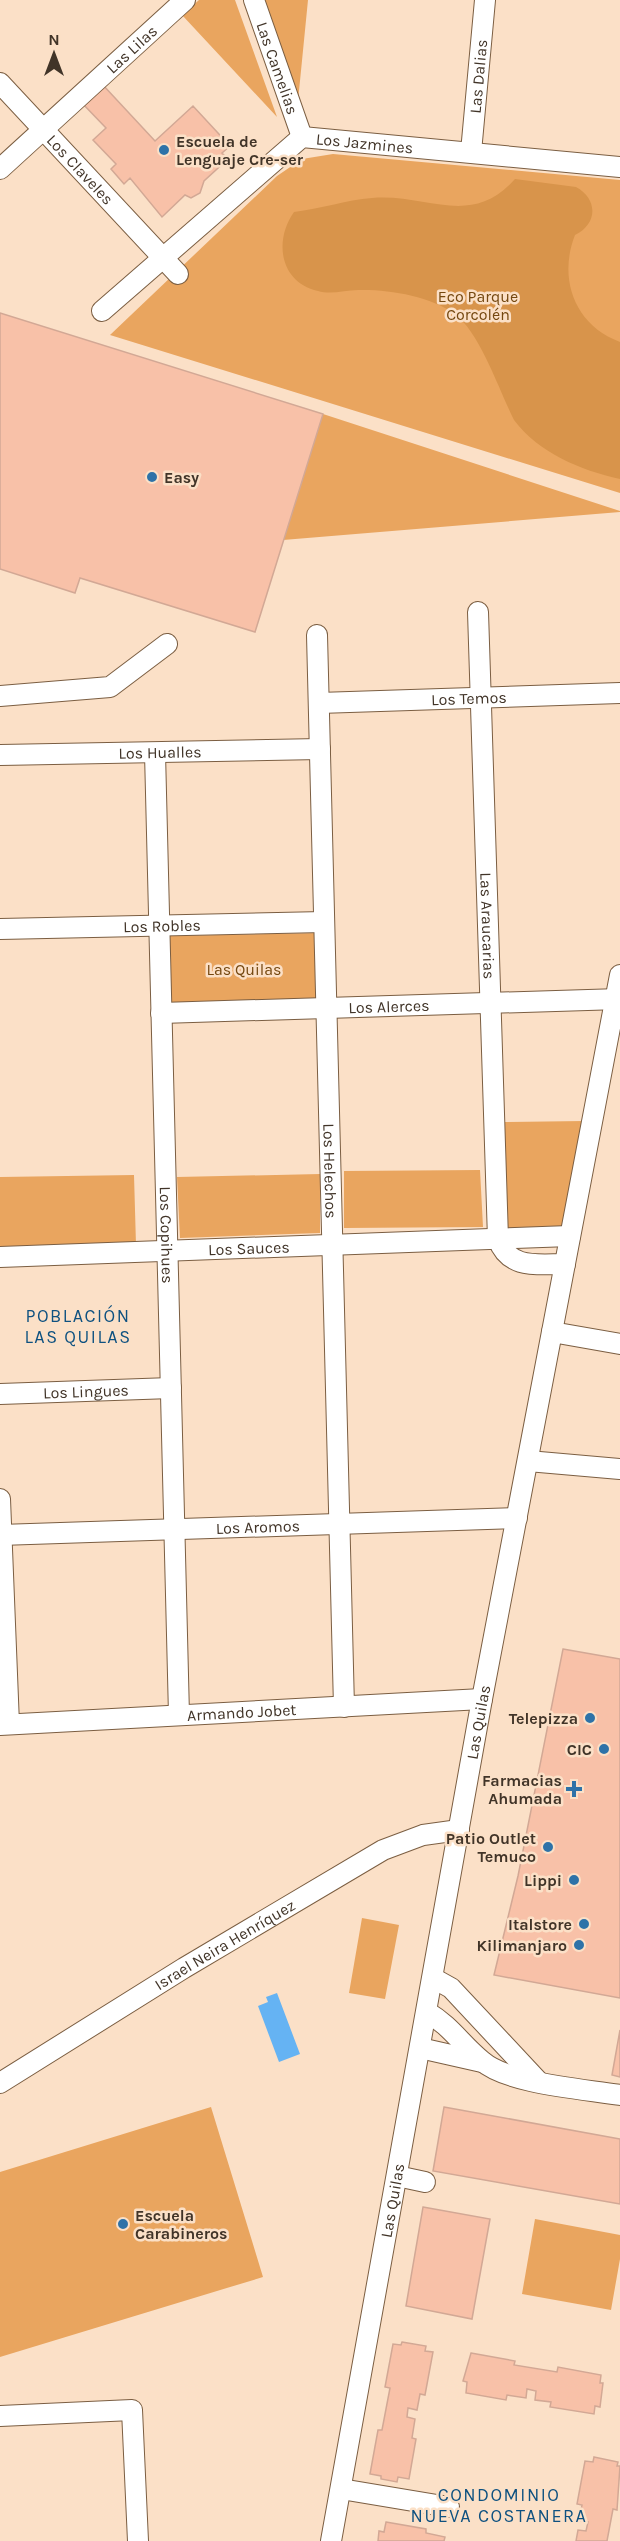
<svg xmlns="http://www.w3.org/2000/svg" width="620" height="2541" viewBox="0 0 620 2541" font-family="Karla,sans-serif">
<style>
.green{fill:#e9a55f}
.forest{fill:#d8944b}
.water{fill:#65b3f3}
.building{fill:#f8c1a8;stroke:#d2a895;stroke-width:1.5}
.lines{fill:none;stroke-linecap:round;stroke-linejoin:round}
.minor-casing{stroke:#7b5e42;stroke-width:22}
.minor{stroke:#fff;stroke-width:20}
.poi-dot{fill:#2e72a8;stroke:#fbe0c7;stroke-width:2}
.labels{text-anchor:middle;stroke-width:5;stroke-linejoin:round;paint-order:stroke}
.street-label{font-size:16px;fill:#413428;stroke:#fbe0c7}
.poi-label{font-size:16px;font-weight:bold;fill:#413428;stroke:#fbe0c7;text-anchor:end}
.park-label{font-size:16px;fill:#754810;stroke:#fbe0c7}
.neighbourhood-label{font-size:18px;letter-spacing:1.5px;fill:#0e5180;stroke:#fbe0c7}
</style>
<rect width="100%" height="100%" fill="#fbe0c7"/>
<path class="green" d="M199,0H235L277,117L182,15Z
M263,0H308L298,101Z
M333,154L620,180V493L110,335L277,176L302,159Z
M323,414L620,511V512L283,540Z
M319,933L321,1002L170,1006L168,936Z
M584,1121L565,1227L504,1229L501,1122Z
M480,1170L483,1227L344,1228V1171Z
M320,1174V1233L180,1238L177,1177Z
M134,1175L136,1245L0,1249V1177Z
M362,1918L399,1925L385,1999L349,1993Z
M211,2107L263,2277L0,2357V2172Z
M535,2219L620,2235V2259L611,2310L522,2294Z"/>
<path class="forest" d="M515,179L576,187C598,199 598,224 575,235C558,278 574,325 620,342V479C580,470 539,453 514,420C499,390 480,333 455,314C430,296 388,289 358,290C345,290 331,295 318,291C279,282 274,240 294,212C320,209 346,200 372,198C427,193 471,229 515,179Z"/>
<path class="water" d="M277,1993L300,2054L279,2062L258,2006L268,2002L266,1997Z"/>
<path class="building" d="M102,84L155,141L193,106L230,146L222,153L228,159L204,181L200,193L191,198L185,195L162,217L130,178L124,184L111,169L116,164L93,140L106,128L82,103Z
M0,313L323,414L255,632L80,578L75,593L0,569Z
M563,1649L620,1659V1998L494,1975L518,1876Z
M620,2030V2077L612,2075Z
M444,2107L620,2139V2204L433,2171Z
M423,2207L490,2219L472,2319L406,2306Z
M402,2342L426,2346L425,2351L433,2352L425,2395L420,2394L417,2410L408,2408L407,2417L415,2419L412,2438L416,2439L409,2479L398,2477L397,2482L381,2479V2476L370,2474L378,2430H382L390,2388L385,2387L393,2344L401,2345Z
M471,2353L515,2361L514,2365L557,2372L558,2367L601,2375L600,2383H603L600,2407L595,2406L594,2414L550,2407L551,2402L535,2400L536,2391L527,2389L526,2398L507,2395L506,2400L466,2393L467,2382L463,2381Z
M594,2457L618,2462L617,2466H620L617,2510L613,2509L607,2541H576L578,2530L586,2531L588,2522L579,2521L582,2505L577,2504L585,2461L593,2462Z
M386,2522L426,2529V2533L445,2537L444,2541H378L379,2531L384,2532Z"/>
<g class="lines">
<defs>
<g id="minor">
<path id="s1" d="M254,0L302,137"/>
<path id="s2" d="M0,83L178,274"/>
<path id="s3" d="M471,152L485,0"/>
<path id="s4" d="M0,169L185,0"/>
<path id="s5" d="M102,311L302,137L620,167"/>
<path id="s6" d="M478,612L498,1239C509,1270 538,1264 565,1264"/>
<path id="s7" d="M317,635L344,1707"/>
<path d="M0,696L110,687L167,644"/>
<path id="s8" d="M319,703L620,693"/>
<path id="s9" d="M155,753L179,1715"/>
<path id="s10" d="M0,755L320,749"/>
<path id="s11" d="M0,929L324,922"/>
<path id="s12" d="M161,1013L620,999"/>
<path id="s13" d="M0,1257L570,1236"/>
<path d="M552,1332L620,1344"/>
<path id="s14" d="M0,1394L171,1388"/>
<path d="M528,1461L620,1469"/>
<path d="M0,1499L9,1724"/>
<path id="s15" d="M0,1535L517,1518"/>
<path id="s16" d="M0,1725L482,1699"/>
<path d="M433,1978L451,1988L538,2081"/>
<path d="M427,2012C451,2026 461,2044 482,2061C508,2084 584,2089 620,2095"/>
<path d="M420,2048L482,2062"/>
<path id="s17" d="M0,2083L184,1968L383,1850L423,1835L459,1830"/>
<path d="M397,2176L425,2182"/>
<path d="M0,2416L132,2410L138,2541"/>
<path d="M341,2489L449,2507"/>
<path id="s18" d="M331,2541L482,1699L620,975"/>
</g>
</defs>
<use href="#minor" class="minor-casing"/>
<use href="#minor" class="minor"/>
</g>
<g class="poi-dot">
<circle cx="164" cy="150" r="6"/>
<circle cx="152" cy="477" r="6"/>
<circle cx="590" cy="1718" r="6"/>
<circle cx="604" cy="1749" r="6"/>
<path d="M571 1780h6v6h6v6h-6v6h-6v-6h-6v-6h6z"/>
<circle cx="548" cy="1847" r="6"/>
<circle cx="574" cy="1880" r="6"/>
<circle cx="584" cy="1924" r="6"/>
<circle cx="579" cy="1945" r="6"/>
<circle cx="123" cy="2224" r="6"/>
</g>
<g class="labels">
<g class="street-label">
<text dy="6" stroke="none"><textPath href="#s4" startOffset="178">Las Lilas</textPath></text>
<text dy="6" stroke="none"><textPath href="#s1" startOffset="72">Las Camelias</textPath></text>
<text dy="6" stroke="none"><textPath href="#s3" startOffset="76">Las Dalias</textPath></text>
<text dy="6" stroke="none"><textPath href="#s5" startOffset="328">Los Jazmines</textPath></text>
<text dy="6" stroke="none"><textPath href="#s2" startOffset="118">Los Claveles</textPath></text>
<text dy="6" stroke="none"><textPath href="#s8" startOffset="150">Los Temos</textPath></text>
<text dy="6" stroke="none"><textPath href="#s10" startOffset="160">Los Hualles</textPath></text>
<text dy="6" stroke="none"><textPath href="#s11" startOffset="162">Los Robles</textPath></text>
<text dy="6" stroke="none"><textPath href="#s6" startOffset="314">Las Araucarias</textPath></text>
<text dy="6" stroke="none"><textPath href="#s12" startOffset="228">Los Alerces</textPath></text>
<text dy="6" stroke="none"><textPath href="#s7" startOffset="536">Los Helechos</textPath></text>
<text dy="6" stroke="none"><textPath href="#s9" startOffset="482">Los Copihues</textPath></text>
<text dy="6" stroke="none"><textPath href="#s13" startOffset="249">Los Sauces</textPath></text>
<text dy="6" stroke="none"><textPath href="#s14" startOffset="86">Los Lingues</textPath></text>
<text dy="6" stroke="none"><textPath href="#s15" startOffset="258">Los Aromos</textPath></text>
<text dy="6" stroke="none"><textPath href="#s16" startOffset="242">Armando Jobet</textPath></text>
<text dy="6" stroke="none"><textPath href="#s18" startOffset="832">Las Quilas</textPath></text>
<text dy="6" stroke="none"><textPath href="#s17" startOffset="264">Israel Neira Henríquez</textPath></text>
<text dy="6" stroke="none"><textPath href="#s18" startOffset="346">Las Quilas</textPath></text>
</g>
<g class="poi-label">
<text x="176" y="147" text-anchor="start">Escuela de<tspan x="176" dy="18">Lenguaje Cre-ser</tspan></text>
<text x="164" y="483" text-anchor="start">Easy</text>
<text x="578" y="1724">Telepizza</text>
<text x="592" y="1755">CIC</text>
<text x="562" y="1786">Farmacias<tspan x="562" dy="18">Ahumada</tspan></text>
<text x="536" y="1844">Patio Outlet<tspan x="536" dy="18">Temuco</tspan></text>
<text x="562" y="1886">Lippi</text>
<text x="572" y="1930">Italstore</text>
<text x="567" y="1951">Kilimanjaro</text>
<text x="135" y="2221" text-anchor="start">Escuela<tspan x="135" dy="18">Carabineros</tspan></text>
</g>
<g class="park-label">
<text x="478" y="302">Eco Parque<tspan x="478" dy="18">Corcolén</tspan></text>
<text x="244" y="975">Las Quilas</text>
</g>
<g class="neighbourhood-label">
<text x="78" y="1322">POBLACIÓN<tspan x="78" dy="21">LAS QUILAS</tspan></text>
<text x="499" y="2501">CONDOMINIO<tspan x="499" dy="21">NUEVA COSTANERA</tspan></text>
</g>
</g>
<g transform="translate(54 54)" stroke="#fbe0c7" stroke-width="4.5" paint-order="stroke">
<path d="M0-4.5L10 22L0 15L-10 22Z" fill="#413428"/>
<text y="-9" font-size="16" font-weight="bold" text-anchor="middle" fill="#413428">N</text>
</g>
</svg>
